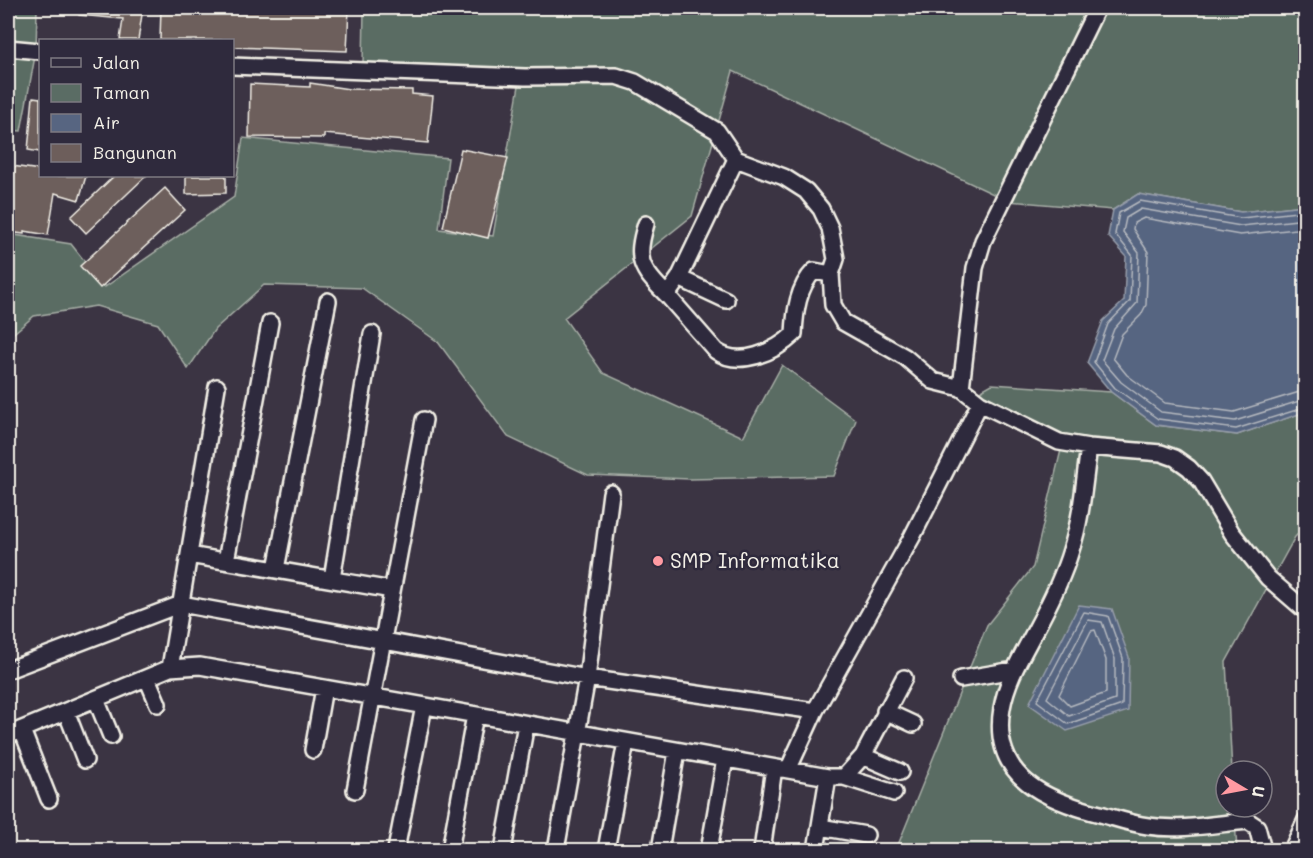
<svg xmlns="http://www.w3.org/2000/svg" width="1313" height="858" viewBox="0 0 1313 858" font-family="Mali,sans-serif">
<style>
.green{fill:#5a6c64;stroke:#a7aea6;stroke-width:1.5}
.water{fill:#576581;stroke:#969daa;stroke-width:1.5}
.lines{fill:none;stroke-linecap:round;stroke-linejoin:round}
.shore{stroke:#b5b9bf;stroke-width:1.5}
.building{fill:#6d5e5b;stroke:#f4f1e8;stroke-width:1.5}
.street-casing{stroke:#f4f1e8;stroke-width:20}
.street{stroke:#2f2a3d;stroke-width:15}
.poi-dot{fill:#ff9aa2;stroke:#2f2a3d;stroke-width:2}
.labels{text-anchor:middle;stroke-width:5;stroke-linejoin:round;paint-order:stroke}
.poi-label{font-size:21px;fill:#f4f1e8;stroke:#2f2a3d;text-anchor:start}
</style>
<rect width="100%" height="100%" fill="#3b3443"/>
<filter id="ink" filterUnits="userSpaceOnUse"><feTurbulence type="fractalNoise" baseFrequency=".0167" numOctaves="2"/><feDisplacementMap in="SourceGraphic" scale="12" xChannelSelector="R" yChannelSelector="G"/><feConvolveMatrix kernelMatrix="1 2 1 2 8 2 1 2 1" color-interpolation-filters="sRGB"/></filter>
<g filter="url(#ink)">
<path class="green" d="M8,8H37L36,51L21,131L8,130Z
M364,8H1305V205L1241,212L1138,194L1113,210L1008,201L733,71L692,216L564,318L603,373L743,437L782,365L856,420L834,476L690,479L588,475L508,437L438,342L362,288L264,285L215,329L188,369L158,324L96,306L34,316L8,338V234L71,244L105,287L234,197L243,138L448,158L439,229L493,236L521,74L363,65Z
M992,384L1111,392L1156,425L1237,435L1305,412V527L1295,537L1226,662L1232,771H1226V807H1234L1237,850H896L987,625L1033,567L1061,450L966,399Z"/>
<path class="water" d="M1138,194L1241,212L1305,205V412L1237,435L1156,425L1111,392L1087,363L1103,321L1124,301L1126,256L1108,236L1113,210Z
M1079,605L1112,609L1129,657L1128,711L1067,731L1029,704Z"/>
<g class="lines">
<path class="shore" d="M1306,211L1241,218L1140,201L1119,213L1115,234L1132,255L1130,301L1108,324L1094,362L1115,388L1158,419L1236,429L1306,407
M1306,219L1241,226L1141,209L1126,218L1123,232L1139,253L1137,303L1114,329L1102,360L1121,382L1161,412L1235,421L1306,399
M1306,228L1240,235L1144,218L1134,223L1133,229L1148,252L1146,305L1141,315L1122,334L1113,358L1127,375L1165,403L1234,412L1306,390
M1084,612L1108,616L1123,658L1122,705L1068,724L1037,701Z
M1088,620L1102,622L1115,659V700L1069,716L1047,698Z
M1095,630L1106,660V693L1070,706L1059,695L1091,631Z"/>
</g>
<path class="building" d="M80,8H143L138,40H120L123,19L79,15Z
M161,8H349L347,51L232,47V40H160Z
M310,83L349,89L412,90V94L433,96L428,143L324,134V138L249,137L250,84L310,87Z
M33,97L40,98V152L28,150Z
M461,149L508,158L488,238L443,227Z
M12,166L40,170V176H86L79,200L55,193L48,235L24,231V234L8,232Z
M114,176H146L86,233L71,217Z
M186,176H226V193L186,194Z
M165,188L185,210L100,288L80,266Z"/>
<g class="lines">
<defs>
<path id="street" d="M8,48L40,51
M232,66L525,77L616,76L635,82L717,131L736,159L784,177L806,191L821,209L830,228L836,259L831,274L833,305L843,322L905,357L933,381L961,388L980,403L1059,442L1089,447L1161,453L1175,458L1189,468L1201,481L1232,533L1268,578L1306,611
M646,224C635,259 640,269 667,295L679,278L736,159
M679,278L726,300
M667,295L716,351C739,368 775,352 794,334C795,312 798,287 814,271L831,274
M961,388L975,268L983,241L1097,8
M1089,447C1084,482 1082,517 1071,550C1063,577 1049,605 1036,629C1023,654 1007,679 1002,708C990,778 1047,801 1104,815C1118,819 1133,824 1148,826C1180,831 1215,824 1248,821L1257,827L1263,850
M189,555L392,590
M226,561L270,323
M276,569L328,301
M332,579L372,334
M170,668L217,387
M8,670L181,604L587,678L815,711L912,537L980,403
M147,678L158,704
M961,679L1014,670
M96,699L111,736
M66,711L85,760
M885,711L913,724
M22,730L49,799
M8,735L170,668L200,666L828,777H844L863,756L904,678
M313,750L324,688
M863,756L900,772
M788,770L815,711
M844,777L894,793
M355,790L424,420
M820,827L866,835
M396,850L424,706
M450,850L475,715
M503,850L526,724
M556,850L587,678L611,493
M606,850L626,742
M660,850L677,751
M709,850L725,759
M762,850L774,768
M816,850L828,777
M1292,850L1306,820"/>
</defs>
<use href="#street" class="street-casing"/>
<use href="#street" class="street"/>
</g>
</g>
<circle class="poi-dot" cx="658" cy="561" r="6"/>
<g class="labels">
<g class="poi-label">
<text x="670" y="568">SMP Informatika</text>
</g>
</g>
<rect width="1313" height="858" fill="none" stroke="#2f2a3d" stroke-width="30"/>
<rect x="15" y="15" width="1283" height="828" fill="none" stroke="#f4f1e8" stroke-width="2" filter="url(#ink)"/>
<rect x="39" y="39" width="195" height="138" fill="#2f2a3d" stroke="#7e7a81" stroke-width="1.5"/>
<rect x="51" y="58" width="30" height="9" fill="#2f2a3d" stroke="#7e7a81" stroke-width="1.5"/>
<text x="93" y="69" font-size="18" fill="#f4f1e8">Jalan</text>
<rect x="51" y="84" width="30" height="18" fill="#5a6c64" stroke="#7e7a81" stroke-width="1.5"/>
<text x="93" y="99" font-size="18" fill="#f4f1e8">Taman</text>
<rect x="51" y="114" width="30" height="18" fill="#576581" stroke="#7e7a81" stroke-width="1.5"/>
<text x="93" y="129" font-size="18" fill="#f4f1e8">Air</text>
<rect x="51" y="144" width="30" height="18" fill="#6d5e5b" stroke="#7e7a81" stroke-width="1.5"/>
<text x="93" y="159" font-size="18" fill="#f4f1e8">Bangunan</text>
<g transform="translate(1244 789) rotate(100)"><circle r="28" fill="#2f2a3d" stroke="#7e7a81" stroke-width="1.5"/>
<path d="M0-4.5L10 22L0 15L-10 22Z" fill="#ff9aa2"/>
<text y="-9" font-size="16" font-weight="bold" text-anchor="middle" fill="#f4f1e8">U</text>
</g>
</svg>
